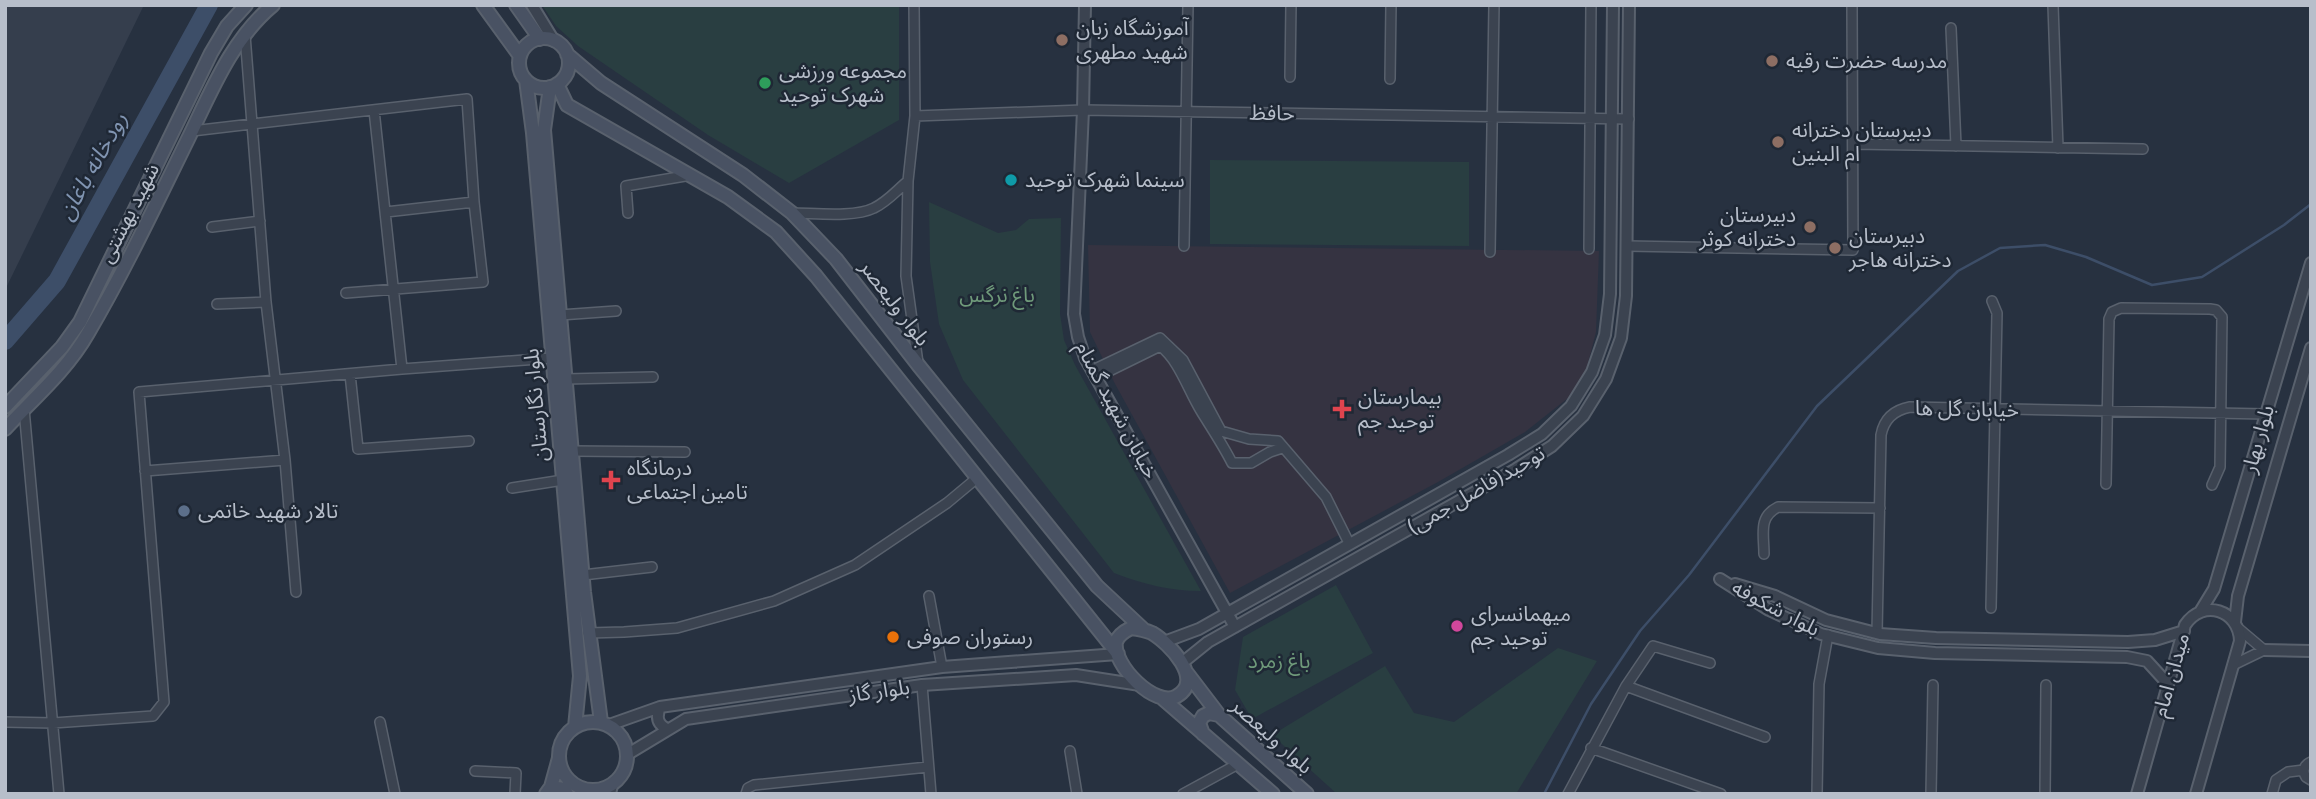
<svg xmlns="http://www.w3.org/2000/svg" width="2316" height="799" viewBox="0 0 2316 799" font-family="Cabin,'Noto Sans Arabic',sans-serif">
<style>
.medical{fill:#353341}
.airport{fill:#353e4d}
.green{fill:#293e41}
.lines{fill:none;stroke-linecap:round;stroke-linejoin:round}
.stream{stroke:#3d4e68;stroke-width:2.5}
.river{stroke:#3d4e68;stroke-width:18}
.minor-casing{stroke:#59616d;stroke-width:12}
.tertiary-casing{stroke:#59616d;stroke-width:14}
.secondary-casing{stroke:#59616d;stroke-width:16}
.minor{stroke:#3b4350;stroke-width:9}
.tertiary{stroke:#3b4350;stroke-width:10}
.secondary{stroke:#495263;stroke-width:12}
.education-dot{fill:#8d6e63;stroke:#1f2835;stroke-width:2.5}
.leisure-dot{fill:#2e9e5b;stroke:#1f2835;stroke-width:2.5}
.culture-dot{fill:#0f9aa8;stroke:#1f2835;stroke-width:2.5}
.health-dot{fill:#e0444e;stroke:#1f2835;stroke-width:2.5}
.service-dot{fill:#5c6f8a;stroke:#1f2835;stroke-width:2.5}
.hotel-dot{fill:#d1479c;stroke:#1f2835;stroke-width:2.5}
.food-dot{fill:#e8710a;stroke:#1f2835;stroke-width:2.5}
.labels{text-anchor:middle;stroke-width:5;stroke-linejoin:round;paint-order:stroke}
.poi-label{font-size:21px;fill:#b7beca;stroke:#1f2835;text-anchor:start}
.street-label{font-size:21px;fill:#b7beca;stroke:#1f2835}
.park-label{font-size:21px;fill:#6f9a7a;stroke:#1f2835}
.water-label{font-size:23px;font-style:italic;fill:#8094b1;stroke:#1f2835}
</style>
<rect width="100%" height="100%" fill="#273140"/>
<path class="medical" d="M1088,245L1599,251L1596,332L1582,387L1525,432L1438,482L1230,593L1114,382L1090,332Z"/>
<path class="airport" d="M5,5H144L5,290Z"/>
<path class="green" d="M542,5H899V120L789,183L708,135L578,46L556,26Z
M1210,160L1469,162V246L1210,244Z
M929,202L998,233L1016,230L1029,219L1061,218L1060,314L1064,340L1075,365L1201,591C1170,591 1143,584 1114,573L963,380L939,324L930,262Z
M1336,585L1373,653L1252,719L1235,690L1243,637Z
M1558,648L1597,661L1516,794H1337L1272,735L1385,666L1414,713L1454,722Z"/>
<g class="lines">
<path class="stream" d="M1544,794L1591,704L1640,631L1689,575L1817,406L1958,271L2000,248L2045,245L2086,257L2152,285L2202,277L2284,225L2311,204"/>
<path class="river" d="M5,341L57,281L209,5"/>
<defs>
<path id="minor" d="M914,5L915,116L908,181L906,276L918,363
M2053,5L2058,148
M1951,28L1956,146
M245,35L266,302L285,460L296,592
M1290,77L1291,5
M1390,79L1391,5
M374,110L402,369
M915,116L1083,110L1629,119
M192,131L467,99L474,202L483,282L346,293
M1854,144L2143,149
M386,212L474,202
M628,213L626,186L691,175
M792,213C814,213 854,218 874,208C887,202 897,190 908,181
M212,227L260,221
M1184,246L1188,5
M1627,246L1853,250L1852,5
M1589,249L1591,5
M1490,252L1494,5
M217,304L266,302
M560,315L616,311
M1093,370L1160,338L1183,360L1221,431L1249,439L1278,441L1326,497L1349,543
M350,374L358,449L469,441
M1097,377L1160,346C1179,360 1188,390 1201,411C1212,429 1223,445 1232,463H1251L1270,452L1282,448
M566,379L653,377
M24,409L59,794
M572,451L685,452
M145,471L285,460
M2106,484L2109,319L2112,312L2121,308L2210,309L2216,310L2222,317L2220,467L2212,485
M512,488L563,480
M1764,554C1764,534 1758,517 1778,507L1880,508
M583,575L652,567
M929,596L942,667
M1991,608L1997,313L1992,301
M588,633L624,632L677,628L774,601L855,565L947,503L977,478
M1877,633L1881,435C1884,419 1894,410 1910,407L2266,414
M2233,665L2264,650L2238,628
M922,685L931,794
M1626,686L1765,737
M5,722L53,723L153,716L164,702L139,392L402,369L552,358
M380,722L395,794
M1591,748L1721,794
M1070,751L1077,794
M2311,762C2304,765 2302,771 2306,777L2311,780
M475,771L516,773L515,794
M746,794L748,788L754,785L928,767
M1183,794L1238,764
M1568,794L1626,686L1653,646L1710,663
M1817,794L1819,684L1828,635
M1931,794L1933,685
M2045,794L2046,685
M2272,794L2276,780L2288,772L2304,770"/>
<path id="tertiary" d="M532,5L554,41
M1085,5L1083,110L1074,314L1078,337L1085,358L1235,627
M1720,579L1769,610L1821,634L1878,648L1935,653L2127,657L2147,661L2168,684
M1735,584L1775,596L1826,620L1880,634L1936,638L2128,642L2155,640L2184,631
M2200,612L2214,589L2311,263
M2235,622L2238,596L2311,348
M1164,642L1199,629L1508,455L1542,434L1571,406L1592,372L1605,335L1610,294L1613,5
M2264,650L2311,651
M1182,663L1208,642L1516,469L1552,446L1583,416L1606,379L1621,338L1626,296L1629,5
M660,707C656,717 657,724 667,729
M609,725L660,707L942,667L1118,654
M628,754L686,719L922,685L1076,675L1140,685
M610,794L612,785
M2137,794L2185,625C2203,598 2239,610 2240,641L2196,794"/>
<path id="secondary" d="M483,5L520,56
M516,5L540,39
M519 63a25 25 0 1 1 50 0a25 25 0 1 1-50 0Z
M567,54L601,83L743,175L792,213L836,259L919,366L1097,586L1143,629
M526,80L533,133L580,676L575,727
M557,84L567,105L728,197L776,232L816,276L1118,654
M550,87L544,130L584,592L601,722
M5,407L62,347L80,322L211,53L227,26L246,5
M5,429C34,398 67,370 88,333C125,270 156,204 188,139C211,92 231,40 273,5
M1131,628C1139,629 1145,630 1152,633C1169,643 1205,680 1177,696C1156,709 1112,665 1116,642C1118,635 1125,631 1131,628Z
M1187,673L1219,715L1307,794
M1162,698L1273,794
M559 756a34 34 0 1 1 68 0a34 34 0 1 1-68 0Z
M1203,734L1199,723L1203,716L1209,713L1219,715
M551,787L564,789L567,794
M546,794L551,787L559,758"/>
</defs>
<use href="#minor" class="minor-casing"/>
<use href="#tertiary" class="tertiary-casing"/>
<use href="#secondary" class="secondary-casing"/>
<use href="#minor" class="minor"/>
<use href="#tertiary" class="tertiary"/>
<use href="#secondary" class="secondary"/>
</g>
<g class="education-dot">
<circle cx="1062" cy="40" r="7"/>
<circle cx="1772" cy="61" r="7"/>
<circle cx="1778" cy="142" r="7"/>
<circle cx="1810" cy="227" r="7"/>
<circle cx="1835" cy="248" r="7"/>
</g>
<circle class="leisure-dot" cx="765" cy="83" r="7"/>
<circle class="culture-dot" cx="1011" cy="180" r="7"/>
<g class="health-dot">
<path d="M1338.5 398.5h7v7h7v7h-7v7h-7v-7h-7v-7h7z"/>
<path d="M607.5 469.5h7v7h7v7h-7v7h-7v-7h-7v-7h7z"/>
</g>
<circle class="service-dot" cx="184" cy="511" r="7"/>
<circle class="hotel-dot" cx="1457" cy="626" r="7"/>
<circle class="food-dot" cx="893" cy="637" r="7"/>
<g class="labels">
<g class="poi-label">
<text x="1076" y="35">آموزشگاه زبان<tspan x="1076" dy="24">شهید مطهری</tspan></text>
<text x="1786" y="68">مدرسه حضرت رقیه</text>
<text x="779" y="78">مجموعه ورزشی<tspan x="779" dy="24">شهرک توحید</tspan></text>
<text x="1792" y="137">دبیرستان دخترانه<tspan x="1792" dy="24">ام البنین</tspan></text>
<text x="1025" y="187">سینما شهرک توحید</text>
<text x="1796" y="222" text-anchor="end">دبیرستان<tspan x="1796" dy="24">دخترانه کوثر</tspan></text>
<text x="1849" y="243">دبیرستان<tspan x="1849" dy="24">دخترانه هاجر</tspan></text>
<text x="1358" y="404">بیمارستان<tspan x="1358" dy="24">توحید جم</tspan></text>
<text x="627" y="475">درمانگاه<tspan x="627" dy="24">تامین اجتماعی</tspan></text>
<text x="198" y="518">تالار شهید خاتمی</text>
<text x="1471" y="621">میهمانسرای<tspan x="1471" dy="24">توحید جم</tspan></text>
<text x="907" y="644">رستوران صوفی</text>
</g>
<g class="street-label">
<text transform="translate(1272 113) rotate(1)" y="7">حافظ</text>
<text transform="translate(129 213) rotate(-63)" y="7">شهید بهشتی</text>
<text transform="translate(895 303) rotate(53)" y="7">بلوار ولیعصر</text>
<text transform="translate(536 405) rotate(-95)" y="7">بلوار نگارستان</text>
<text transform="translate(1967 409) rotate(1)" y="7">خیابان گل ها</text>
<text transform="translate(1117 410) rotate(62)" y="7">خیابان شهید گمنام</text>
<text transform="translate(2258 439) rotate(-74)" y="7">بلوار بهار</text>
<text transform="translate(1476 490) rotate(-30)" y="7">توحید(فاضل جمی)</text>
<text transform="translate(1776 608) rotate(28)" y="7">بلوار شکوفه</text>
<text transform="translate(2171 675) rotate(-74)" y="7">میدان امام</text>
<text transform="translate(879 691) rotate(-8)" y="7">بلوار گاز</text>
<text transform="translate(1272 736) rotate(42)" y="7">بلوار ولیعصر</text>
</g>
<g class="park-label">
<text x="997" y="302">باغ نرگس</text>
<text x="1279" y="668">باغ زمرد</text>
</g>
<g class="water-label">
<text transform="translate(92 166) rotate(-61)" y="8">رودخانه باغان</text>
</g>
</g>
<rect width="2316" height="799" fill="none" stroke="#b7beca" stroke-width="14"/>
</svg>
